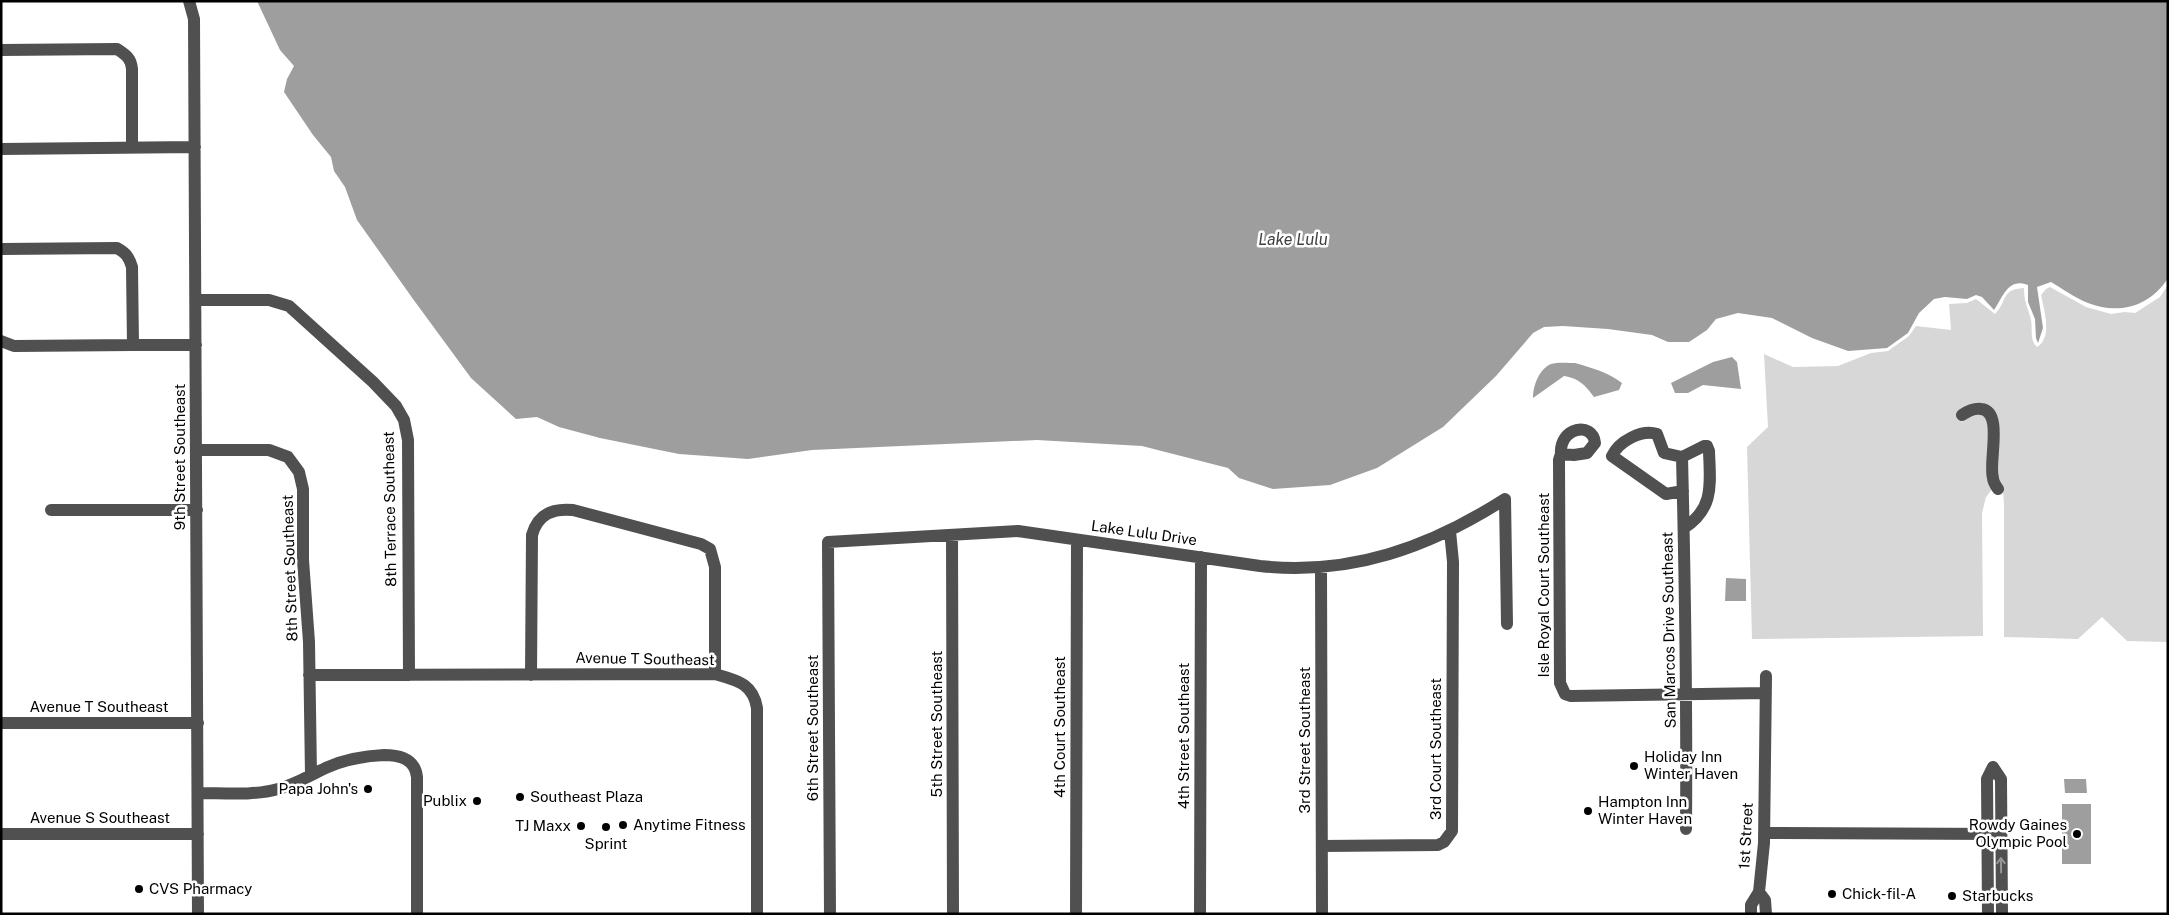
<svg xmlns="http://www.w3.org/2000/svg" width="2169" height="915" viewBox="0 0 2169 915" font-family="'Public Sans',sans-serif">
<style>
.green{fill:#d7d7d7}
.water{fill:#9e9e9e}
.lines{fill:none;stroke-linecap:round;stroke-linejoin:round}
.minor{stroke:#505050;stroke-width:12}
.oneway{stroke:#969696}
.poi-dot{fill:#000;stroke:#fff;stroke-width:2}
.labels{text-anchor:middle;stroke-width:5;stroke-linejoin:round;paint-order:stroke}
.street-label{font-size:15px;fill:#000;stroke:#fff}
.poi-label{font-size:15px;fill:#000;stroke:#fff;text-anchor:start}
.water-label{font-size:16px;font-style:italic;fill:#3f3f3f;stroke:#fff}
</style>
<rect width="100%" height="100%" fill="#fff"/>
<path class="green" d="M2168,285V642L2127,641L2102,617L2078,639L2004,637V504L2003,491L1996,476L1995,412L1957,414L1962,422C1970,416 1977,412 1987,417L1993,488L1986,497L1982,513L1983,636L1752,639L1747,447L1768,427L1764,354L1793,367L1838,366L1871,353L1888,351L1909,336L1916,326L1951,330L1949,304L1967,303L1976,299L1995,314C2009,299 2000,290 2024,288C2024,303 2028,307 2031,320C2033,329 2029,340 2037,347C2053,337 2044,310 2041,295L2046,289L2050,287L2086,307L2111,314L2125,312L2135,313L2160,297Z"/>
<path class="water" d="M257,1H2168V278C2150,307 2118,315 2088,303C2075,298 2063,289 2051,282L2037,287L2043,328L2038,343L2036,338L2035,319L2028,302V285C2008,277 2003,297 1994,310L1982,297L1976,295L1967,299L1945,297L1934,299L1919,313L1908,333L1887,348L1848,351L1812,338L1772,318L1738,313L1716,319L1707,330L1689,342H1668L1652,335L1608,329L1563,326L1544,327L1533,333L1496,376L1443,427L1377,468L1330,485L1273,489L1239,478L1228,468L1142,446L1037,440L812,450L748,459L679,454L600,438L559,427L537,417L516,419L471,378L413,299L357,220L345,187L334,171L331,157L313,135L284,92L287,79L294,66L280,50Z
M1732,357L1737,362L1741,389L1703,385L1688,393H1675L1671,383L1713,362Z
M1575,363C1592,368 1608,372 1622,383L1619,390L1594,397C1585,385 1580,379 1564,376L1533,398C1533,386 1539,369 1551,364C1557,362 1569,363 1575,363Z
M1726,578L1746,579V601H1725Z
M2064,779H2086L2087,793H2065Z
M2062,804H2091V864H2062Z"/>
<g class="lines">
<path class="minor" d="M189,1L194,19L198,914
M1,50L117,49C126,55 131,58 132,69V148
M1,149L195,147
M1,249L117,248C126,253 129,257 132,267L133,345L14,346L1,341
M196,300H269L289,306L373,382L396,406L404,420L408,440L409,675
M133,345H196
M1962,415C1968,411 1974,408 1981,409C2004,411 1988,463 1993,478C1993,482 1996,486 1998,489
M196,450H269L288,457L299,472L303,489V560L309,642L311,775
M1561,454C1559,427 1593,421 1595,443L1587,453L1574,455L1561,454L1559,460L1560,683L1565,694L1571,696L1766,693
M1682,457L1704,446H1707L1709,451C1710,483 1715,508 1684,528
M1683,491L1666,494L1612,456C1619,441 1642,429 1657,434L1664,453L1682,457C1685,581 1687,705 1686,829
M1505,499L1507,624
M51,510H197
M952,535L953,914
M1321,567L1322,914
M309,675L715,674C736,680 753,683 757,708V914
M531,675L532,535C538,514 553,508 573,510L701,544L710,549L715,567V674
M1,723H198
M1993,767L2001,779L2002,914
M198,793C224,793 253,796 278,789C295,785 312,774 328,767C346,759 364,756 384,755C400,755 415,759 417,777V914
M1764,833L2001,834
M1,834H198
M1322,846L1438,845L1444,842L1452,831L1453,562L1450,531
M1759,892L1765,900L1766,914
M830,914L828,542L1018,531L1260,566C1351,576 1430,547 1505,499
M1076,914L1077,540
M1200,914L1201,557
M1751,914V905L1759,892L1764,843L1766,676
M1988,914L1987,779L1993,767"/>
</g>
<defs><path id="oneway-shaft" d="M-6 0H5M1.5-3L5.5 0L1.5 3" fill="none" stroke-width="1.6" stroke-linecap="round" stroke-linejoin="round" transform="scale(1.25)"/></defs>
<use class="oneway" href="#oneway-shaft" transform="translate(2001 865) rotate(-91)"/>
<g class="poi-dot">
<circle cx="1634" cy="766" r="5"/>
<circle cx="368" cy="789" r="5"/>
<circle cx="520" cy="797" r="5"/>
<circle cx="477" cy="801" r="5"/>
<circle cx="1588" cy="811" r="5"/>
<circle cx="623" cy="825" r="5"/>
<circle cx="581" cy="826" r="5"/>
<circle cx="606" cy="827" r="5"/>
<circle cx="2077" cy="834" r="5"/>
<circle cx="139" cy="889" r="5"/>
<circle cx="1832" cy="894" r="5"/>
<circle cx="1952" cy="896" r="5"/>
</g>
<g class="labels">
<g class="street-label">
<text transform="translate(180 457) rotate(-90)" y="5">9th Street Southeast</text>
<text transform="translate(390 509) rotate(-91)" y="5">8th Terrace Southeast</text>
<text transform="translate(1144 533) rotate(8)" y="5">Lake Lulu Drive</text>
<text transform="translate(290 568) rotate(-92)" y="5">8th Street Southeast</text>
<text transform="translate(1544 585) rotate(-90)" y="5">Isle Royal Court Southeast</text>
<text transform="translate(1669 630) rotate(-91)" y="5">San Marcos Drive Southeast</text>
<text transform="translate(645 659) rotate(1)" y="5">Avenue T Southeast</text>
<text x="99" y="712">Avenue T Southeast</text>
<text transform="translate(937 724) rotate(-90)" y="5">5th Street Southeast</text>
<text transform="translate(1060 727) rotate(-90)" y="5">4th Court Southeast</text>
<text transform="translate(813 728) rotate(-90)" y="5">6th Street Southeast</text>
<text transform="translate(1184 736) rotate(-90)" y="5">4th Street Southeast</text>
<text transform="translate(1305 740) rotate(-90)" y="5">3rd Street Southeast</text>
<text transform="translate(1436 749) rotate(-90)" y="5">3rd Court Southeast</text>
<text x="100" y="823">Avenue S Southeast</text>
<text transform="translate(1746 836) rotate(-87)" y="5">1st Street</text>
</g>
<g class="poi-label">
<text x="1644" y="762">Holiday Inn<tspan x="1644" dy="17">Winter Haven</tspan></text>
<text x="358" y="794" text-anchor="end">Papa John's</text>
<text x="530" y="802">Southeast Plaza</text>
<text x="467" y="806" text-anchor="end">Publix</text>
<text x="1598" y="807">Hampton Inn<tspan x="1598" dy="17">Winter Haven</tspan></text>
<text x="633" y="830">Anytime Fitness</text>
<text x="2067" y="830" text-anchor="end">Rowdy Gaines<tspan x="2067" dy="17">Olympic Pool</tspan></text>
<text x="571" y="831" text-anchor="end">TJ Maxx</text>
<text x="606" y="849" text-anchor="middle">Sprint</text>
<text x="149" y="894">CVS Pharmacy</text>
<text x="1842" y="899">Chick-fil-A</text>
<text x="1962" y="901">Starbucks</text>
</g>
<g class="water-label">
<text x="1293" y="245">Lake Lulu</text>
</g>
</g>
<rect width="2169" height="915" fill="none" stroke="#000000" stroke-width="5"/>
</svg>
